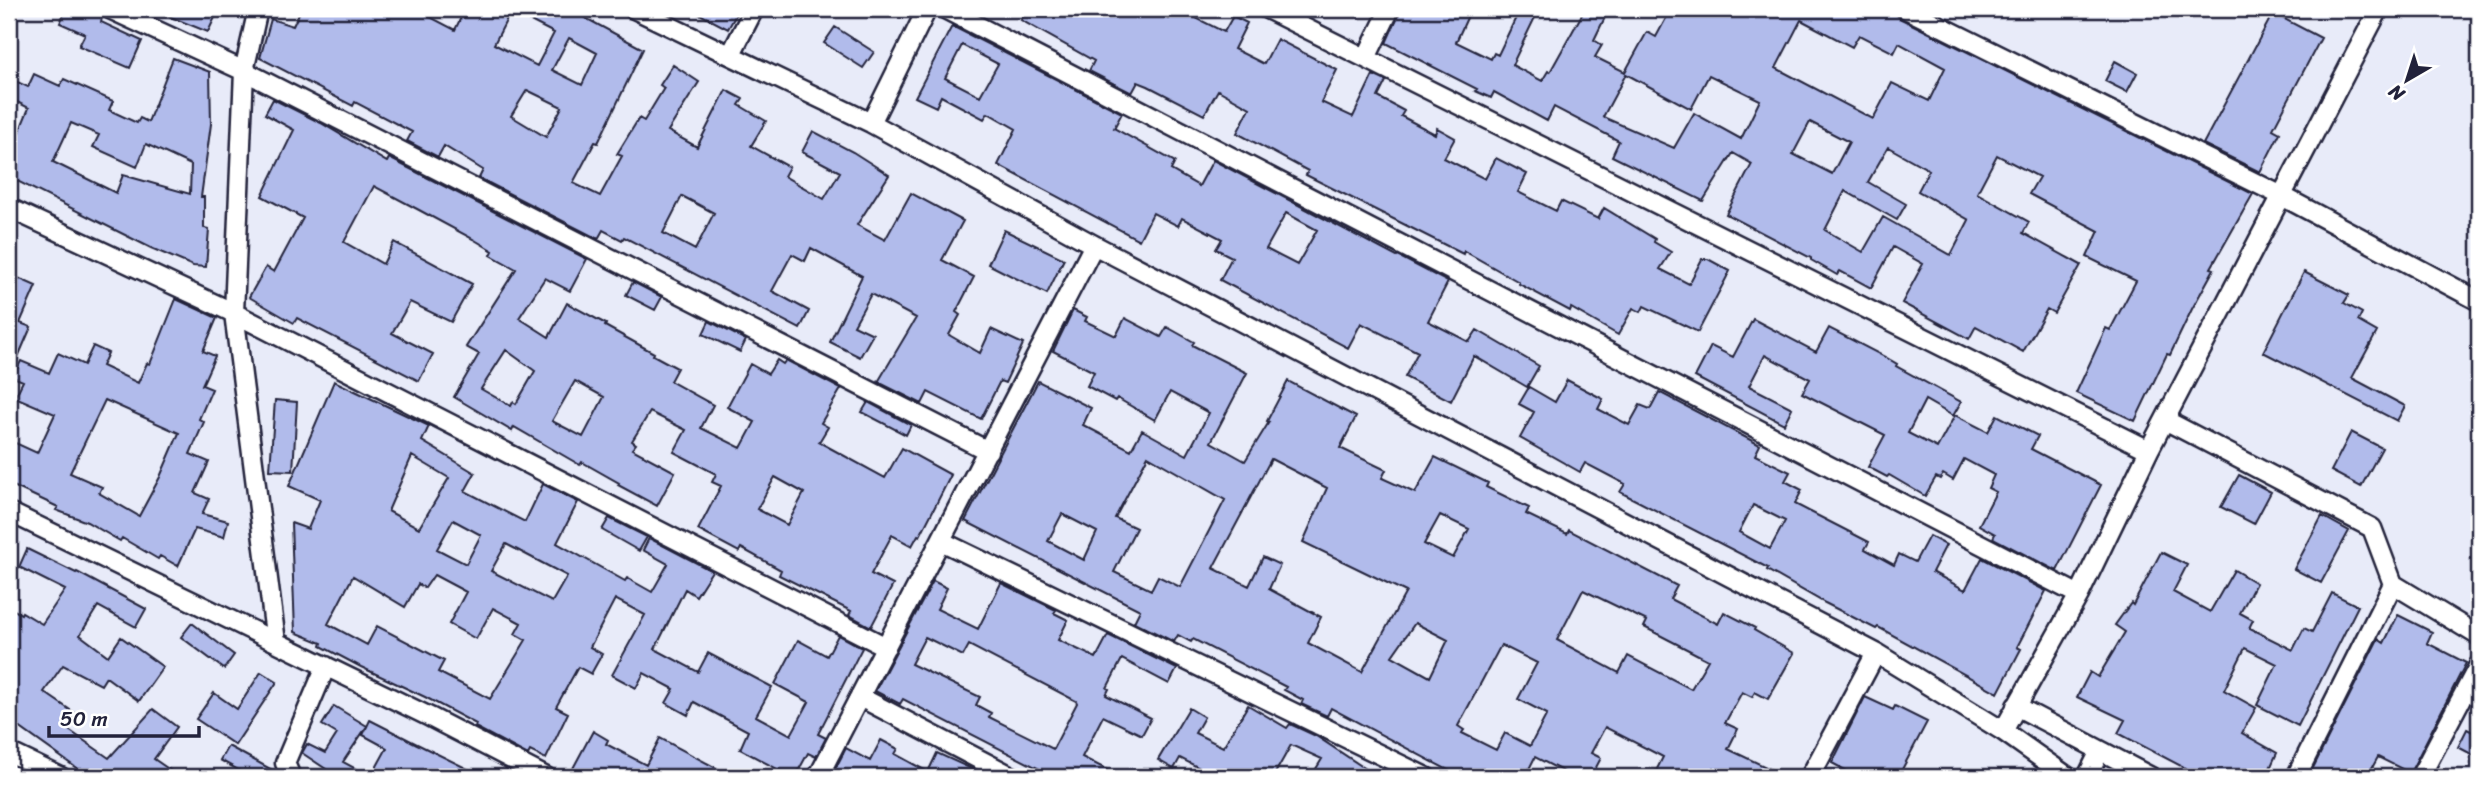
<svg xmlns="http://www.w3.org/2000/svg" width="2488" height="786" viewBox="0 0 2488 786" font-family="Sriracha,sans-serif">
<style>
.building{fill:#b1bbeb;stroke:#22223b;stroke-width:2;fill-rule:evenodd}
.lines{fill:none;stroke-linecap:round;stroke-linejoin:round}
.minor-casing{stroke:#22223b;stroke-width:23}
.minor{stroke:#fff;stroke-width:18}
</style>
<rect width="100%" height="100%" fill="#e8ebf9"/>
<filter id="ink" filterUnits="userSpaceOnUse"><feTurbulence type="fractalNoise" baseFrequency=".0143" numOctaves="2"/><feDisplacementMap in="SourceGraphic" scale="14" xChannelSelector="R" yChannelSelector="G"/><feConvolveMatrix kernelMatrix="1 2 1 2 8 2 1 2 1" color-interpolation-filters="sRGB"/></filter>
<g filter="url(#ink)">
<path class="building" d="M66,9H99L102,17L101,22L142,41L130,68L79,46L85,34L60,23Z
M151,9H219L208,32Z
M301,9H415L455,30L465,9H569L643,49L598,143L595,142L573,183L600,196L622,156L617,154L639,118L644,121L664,88L660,85L673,65L699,82L668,131L697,147L726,90L743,99L739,105L766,121L751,146L789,167L784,176L824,199L840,172L802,152L813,131L853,152L889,175L857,225L885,240L911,193L963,221L942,260L974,277L956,312L960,315L949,335L980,353L991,329L1023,344L1005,383L1000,381L981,419L928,392L922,404L878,382L916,318L871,294L854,325L873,334L860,357L830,342L862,276L811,248L805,261L792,254L772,291L809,311L800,329L624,237L622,240L603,230L598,239L479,178L483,170L444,146L438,157L407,141L412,132L355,102L353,106L260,58L271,19L293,26ZM511,11L554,33L537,66L494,44ZM569,38L597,53L582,85L552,70ZM527,90L562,107L546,137L511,116ZM682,196L714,213L695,250L663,233Z
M690,9H739L728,29Z
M1027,9H1148L1168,19L1173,9H1178L1224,32L1233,16L1247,23L1234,49L1264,64L1277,39L1337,70L1321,102L1353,117L1373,75L1386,81L1378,97L1404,111L1401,116L1435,134L1437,128L1455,138L1444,158L1485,179L1496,158L1527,174L1518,192L1556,211L1561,201L1598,219L1604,208L1655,239L1654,242L1671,252L1660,269L1689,284L1702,259H1708L1730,271L1698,332L1644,306L1641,312L1633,308L1618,335L1571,308L1570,311L1519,284V282L1464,251L1463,254L1306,175L1308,171L1237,133L1250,108L1218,90L1204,115L1148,86L1138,82L1132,93L1089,71L1094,61L1021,20Z
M1401,9H1471L1456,42L1491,59L1494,53L1498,55L1520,9H1539L1512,65L1542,81L1548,71L1550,72L1585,9H1609L1594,40L1602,45L1595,57L1625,72L1647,32L1656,37L1671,9H1890L1901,19L2253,194L2211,268L2214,269L2192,309L2170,355L2167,354L2135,421L2076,393L2106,328L2110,330L2136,281L2087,257L2099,231L2029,194L2039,177L1997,155L1977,193L2029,222L2023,233L2081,265L2054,313L2047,309L2023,352L1976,326L1969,339L1902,303L1923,264L1893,247L1871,288L1840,271L1837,275L1811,260V258L1726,214L1752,164L1733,153L1703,201L1612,156L1619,141L1554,107L1547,121L1494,92L1491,98L1475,91L1477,89L1386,43ZM1801,20L1852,47L1859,35L1894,53L1899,43L1945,68L1929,101L1892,83L1873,119L1776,68ZM1626,74L1691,109L1709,75L1760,100L1741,139L1694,113L1674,148L1603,117ZM1810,122L1849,142L1832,174L1793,154ZM1888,147L1929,170L1918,191L1969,220L1951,255L1883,217L1863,252L1825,230L1845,191L1897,220L1906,204L1868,182Z
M2273,13L2321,38L2273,129L2280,133L2260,172L2203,144Z
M952,26L1122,113L1114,128L1175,162L1171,170L1199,186L1213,160L1397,257L1398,256L1448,282L1428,321L1469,342L1477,330L1539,366L1527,387L1474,356L1451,401L1405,377L1418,352L1361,323L1348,348L1220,280L1232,257L1216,249L1222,239L1182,218L1178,226L1153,213L1139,240L998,165L1016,129L988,113L984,119L941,96L936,107L915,97ZM962,45L998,64L980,96L945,78ZM1286,213L1317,230L1297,265L1266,249Z
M835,27L874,52L863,68L824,43Z
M173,58L210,72L211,124L201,197H204V228L209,229L206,267L193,266L151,248L9,177V142L14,144L29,108L9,98V78L28,87L34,74L60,86L64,79L113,101L109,110L137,123L140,118L148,122ZM71,123L99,135L93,147L137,167L146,144L191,165L190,194L123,175L116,193L53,162Z
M2115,61L2137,73L2127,92L2105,81Z
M273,99L321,123L387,162L389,158L587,259L570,291L545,278L519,318L549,337L567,303L606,324L605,326L654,353L653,355L677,368L670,381L713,405L701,428L741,448L755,422L727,407L750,364L768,374L777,360L783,364L786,360L841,389L821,423L828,427L819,442L885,478L902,448L951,475L920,536L918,535L912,546L892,535L871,574L893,585L871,627L849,615L851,611L779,575L781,570L741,548L739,552L698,530L721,486L712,482L716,474L674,452L686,430L650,412L632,441L636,444L632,449L675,472L657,506L618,485L619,483L582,462L580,465L514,427L512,431L454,397L479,354L466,347L516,269L491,255L493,251L473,239L419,210L374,186L344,242L383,264L394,242L472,284L451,322L410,302L392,333L433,354L419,381L297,318L294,323L249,297L266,267L274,272L303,218L262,196L294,130L265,114ZM506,350L535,371L516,404L513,402L511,406L481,389ZM575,381L604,397L583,437L552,421ZM775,477L804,493L787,525L757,509Z
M1004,230L1064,259L1047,294L988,264Z
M2304,272L2349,295L2344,303L2362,313L2358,321L2377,332L2352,378L2405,406L2397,421L2263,352Z
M9,274L36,286L20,323L31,327L9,378Z
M633,282L662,297L655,310L626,295Z
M176,299L217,318L203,351L215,356L202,385L212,389L199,419L204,422L190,454L209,462L195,493L209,499L202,514L228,521L224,537L195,529L178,566L160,556L158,559L122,538L120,541L87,522L56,510L58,507L9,484V440L37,453L55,414L15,397L23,381L13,377L21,361L49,373L58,353L84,365L93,346L108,353L102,366L138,383L147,363L150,364ZM105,400L179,433L160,477L139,516L99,493L102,487L70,473Z
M1073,310L1087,317L1085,321L1116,336L1125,318L1161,337L1167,327L1194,342L1192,345L1247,373L1211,442L1245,461L1269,422L1267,421L1288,381L1356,417L1340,448L1386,470L1382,478L1415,493L1435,457L1488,483L1486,487L1529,508L1526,514L1567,534L1569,530L1677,586L1670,599L1718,624L1724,612L1755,628L1754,630L1794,653L1768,699L1755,692L1752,697L1742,692L1725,723L1738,729L1728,749L1787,777H1653L1663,757L1605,727L1591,753L1601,758L1591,777H1561L1564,772L1535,757L1525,777H1461L1331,708L1327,716L1301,704L1303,700L1284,690L1286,687L1193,639L1191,642L1178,635L1174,642L1134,622L1140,610L965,521L1038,381L1091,408L1083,425L1131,450L1142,430L1187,455L1209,413L1170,392L1155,420L1117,398L1115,401L1087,386L1094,372L1053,351ZM1148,456L1225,500L1180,587L1158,576L1151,590L1114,572L1136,528L1115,518ZM1271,459L1327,488L1303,542L1406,592L1362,672L1308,643L1321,617L1269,589L1280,565L1263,557L1249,586L1213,568ZM1062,514L1097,532L1084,560L1048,541ZM1440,515L1469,529L1453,558L1424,544ZM1583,590L1647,621L1644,627L1708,660L1691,689L1628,656L1619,673L1557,640ZM1415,623L1448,640L1430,677L1392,656ZM1501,645L1537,663L1518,699L1547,714L1530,746L1505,733L1496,750L1462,733L1464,730L1458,726Z
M1753,319L1816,352L1829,328L1887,358L1897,364L1896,366L1961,402L1953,416L1925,400L1908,433L1937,448L1955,415L1988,432L1997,415L2038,436L2031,449L2101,485L2057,571L1993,538L1995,534L1979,525L1996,492L1988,488L1994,475L1964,459L1953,480L1943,474L1940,479L1936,477L1925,496L1889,475L1887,477L1868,467L1885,435L1802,393L1810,379L1765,355L1749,386L1792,408L1784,424L1695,377L1711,346L1733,357Z
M709,321L746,340L740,352L703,334Z
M1567,380L1603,399L1598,409L1629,425L1640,405L1650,409L1659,392L1760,445L1755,455L1790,472L1785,481L1802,490L1795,504L1869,542L1865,549L1894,565L1899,554L1915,562L1929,536L1946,545L1932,572L1965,590L1982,558L2046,591L2017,647L2021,649L1998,693L1878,627L1876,629L1825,603L1767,570L1768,568L1620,492L1625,484L1585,463L1580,472L1520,438L1534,412L1519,404L1529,387L1555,402ZM1753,505L1785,521L1770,549L1739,532Z
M334,381L429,426L422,441L475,473L465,491L525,522L543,484L578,502L557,543L625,581L627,578L652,592L668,564L643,550L649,538L712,571L696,596L685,589L655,649L698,672L708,653L772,687L756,716L791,735L809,702L775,684L798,640L827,656L838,635L862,648L818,734L826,738L816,757L808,753L795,777H792L740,749L748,731L694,702L688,715L666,703L674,689L644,673L636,688L612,675L645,615L615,599L590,647L602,654L591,674L578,667L556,707L568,713L546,759L530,751L528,755L475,727L476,724L425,697L361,667L321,646L322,643L295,632L291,523L308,529L320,500L289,486ZM412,456L449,478L419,528L388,511ZM453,520L481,535L466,564L437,549ZM506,544L567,576L552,602L491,571ZM434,575L466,592L449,624L476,639L493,608L521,623L515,634L526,640L490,699L438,672L444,661L377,626L367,645L328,624L353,576L405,607L418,584L425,588Z
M275,400L297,402L293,471L270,470Z
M868,402L911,425L906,435L862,412Z
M2351,432L2382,448L2361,487L2331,471Z
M2239,475L2271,492L2254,524L2221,507Z
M2322,516L2349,531L2321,583L2294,569Z
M609,518L647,537L639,551L602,530Z
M27,549L76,573L77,572L146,609L136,627L98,606L80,635L108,656L121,637L163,667L139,701L106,677L101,685L63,665L44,692L76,714L66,728L109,758L153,709L177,727L154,759L180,777H89L19,727L9,741V607L21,614L22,612L42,624L65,590L19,567Z
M2161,552L2187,565L2173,592L2210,612L2234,570L2256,583L2240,613L2253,620L2249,628L2293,650L2304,628L2312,632L2332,593L2358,606L2298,726L2257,705L2277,664L2245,648L2224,690L2256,708L2242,733L2277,753L2266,777H2202L2118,733L2125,720L2077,697L2090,672L2098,677L2125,632L2115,625L2131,603L2133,605Z
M933,581L947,588L937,609L978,629L1001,583L1056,610L1054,613L1068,620L1058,640L1096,658L1108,635L1177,669L1169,684L1122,659L1107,688L1109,689L1106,695L1151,718L1142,735L1103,716L1082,757L1121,777H1055L903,699L900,704L875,691ZM925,637L963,656L969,645L1076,701L1077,703L1053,749L989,717L991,713L976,705L980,697L911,664Z
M2398,615L2432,632L2427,643L2466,663L2410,773L2378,757L2367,777H2322L2311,772L2378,639L2384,643Z
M192,623L234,655L224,669L181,637Z
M261,672L277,682L235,745L196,719L214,693L237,709Z
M1865,697L1893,710L1895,706L1927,722L1898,777H1858L1832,763Z
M1248,705L1287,728L1290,724L1316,736L1378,777H1311L1322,759L1291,745L1273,777H1217L1180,758L1174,769L1158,760L1189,708L1204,717L1195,733L1223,747Z
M334,706L367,726L343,762L371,777H338L302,753L307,744L325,753L337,734L322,725Z
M370,720L415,743L484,777H371L387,748L363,735Z
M2467,729L2479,735V758L2458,747Z
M593,731L608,740L606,744L646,765L660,738L733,777H580L571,772Z
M881,740L898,749L895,754L928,772L937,753L989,777H831L846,748L870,761Z
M228,746L276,772L279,777H251L220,760Z"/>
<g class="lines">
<defs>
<path id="minor" d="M110,9L244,71L988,451
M258,9L244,71L234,313L276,642
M634,9L871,123L1094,245L1876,653L2003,731L2068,777
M945,9L2079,595
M1267,9L2149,450
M1906,9L2282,196L2479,301
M731,54L754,9
M1366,58L1390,9
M871,123L927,9
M9,208L234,313L886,647
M2165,420L2372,528L2393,584L2479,636
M9,512L430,717L546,777
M941,541L1426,777
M860,697L1013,777
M2016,706L2151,777
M2003,731L2079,595L2149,450L2379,9
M9,752L61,777
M291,777L285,763L326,666
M818,777L1094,245
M1810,777L1876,653
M2087,777L2100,751
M2296,777L2393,584
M2420,777L2479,665"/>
</defs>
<use href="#minor" class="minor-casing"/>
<use href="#minor" class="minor"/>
</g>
</g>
<rect width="2488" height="786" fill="none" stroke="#fff" stroke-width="35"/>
<rect x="18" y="18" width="2453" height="751" fill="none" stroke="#22223b" stroke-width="2.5" filter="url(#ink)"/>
<g transform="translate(2407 80) rotate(219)" stroke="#ffffff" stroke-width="5" paint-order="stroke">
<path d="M0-5L12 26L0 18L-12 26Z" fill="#22223b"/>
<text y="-10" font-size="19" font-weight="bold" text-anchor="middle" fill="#22223b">N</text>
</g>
<path d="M49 726v10h150v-10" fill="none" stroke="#22223b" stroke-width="3.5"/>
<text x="60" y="726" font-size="21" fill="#22223b" stroke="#ffffff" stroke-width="5" paint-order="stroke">50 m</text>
</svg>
